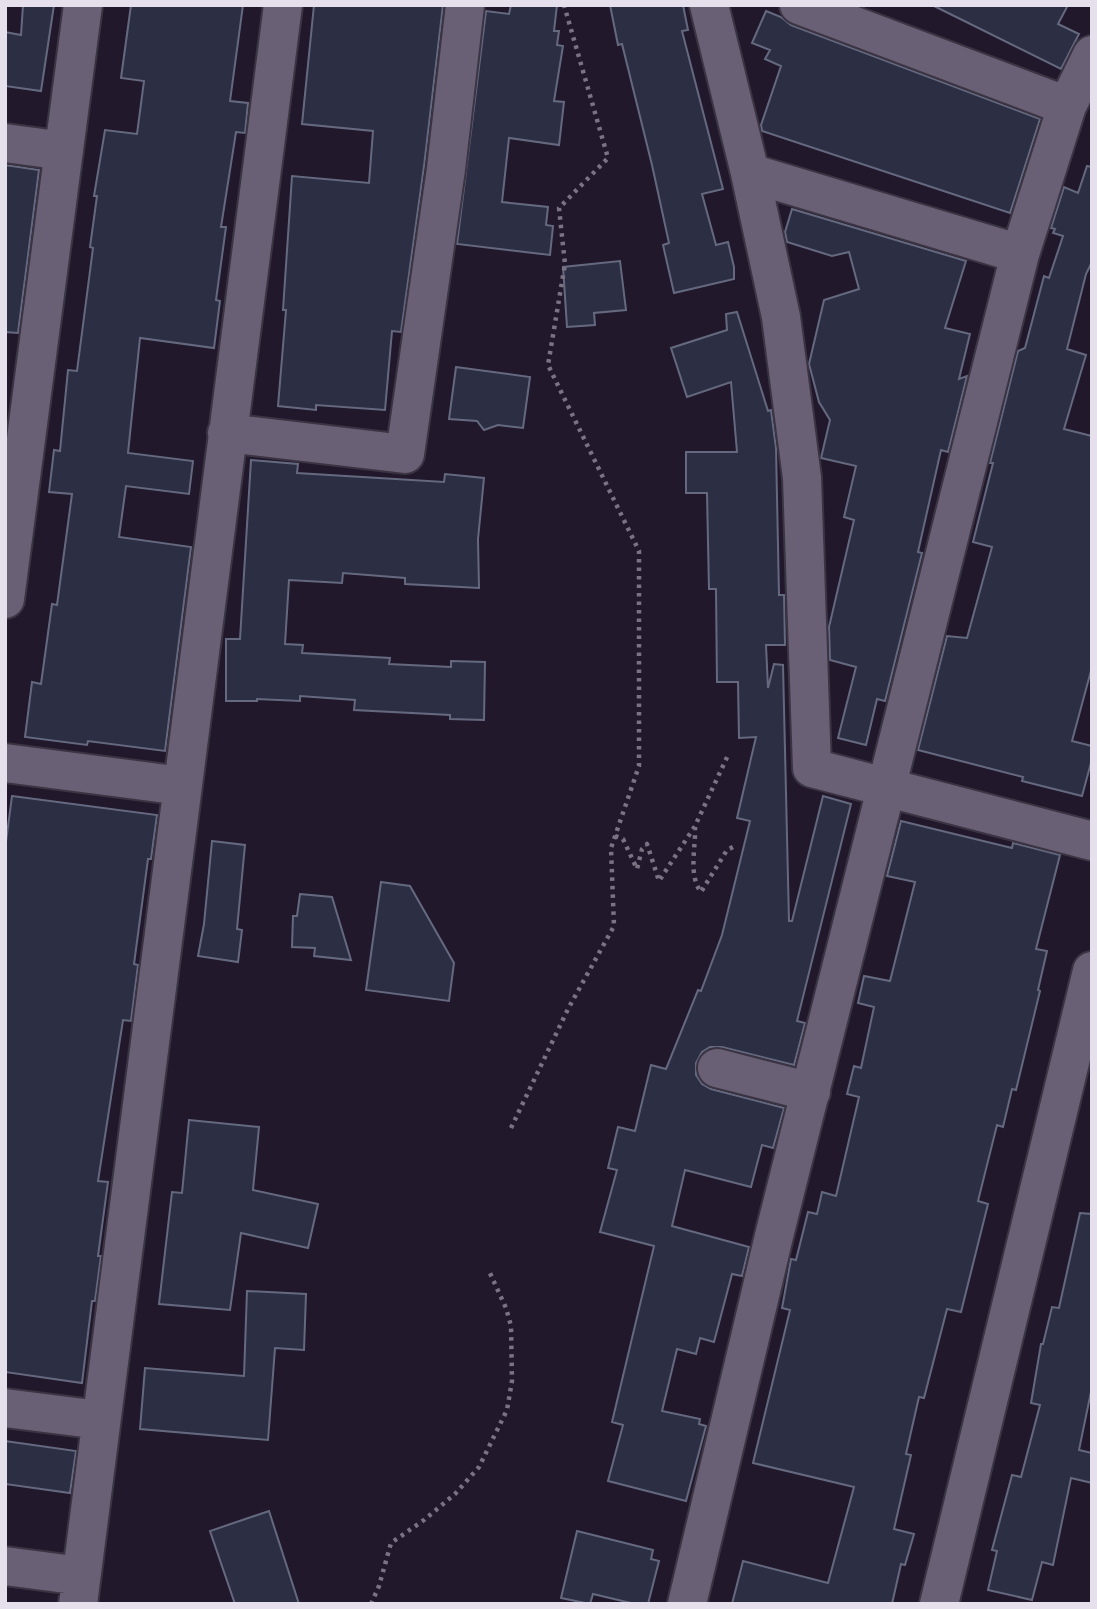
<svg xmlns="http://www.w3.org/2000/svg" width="1097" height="1609" viewBox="0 0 1097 1609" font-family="'Sofia Sans Condensed',sans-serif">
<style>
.building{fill:#2c2f43;stroke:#656980;stroke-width:2}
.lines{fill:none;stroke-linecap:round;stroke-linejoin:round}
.minor-casing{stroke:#3b3443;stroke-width:42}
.path{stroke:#7b7383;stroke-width:4.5;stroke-dasharray:3.5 5;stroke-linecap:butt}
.minor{stroke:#6a6076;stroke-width:38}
</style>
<rect width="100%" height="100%" fill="#21182b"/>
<path class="building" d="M23,5H54L41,91L5,86V32L21,35Z
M131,5H243L230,101L248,103L245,133L236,132L221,227H226L216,300L220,301L214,348L140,338L128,453L193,461L189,494L126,486L119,537L191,547L165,751L88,741L87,745L25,737L32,682L41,684L52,604L57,605L72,494L49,492L54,450L60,451L68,370L77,371L93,248L90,247L97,196H94L105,130L137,134L144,81L121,78Z
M314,5H443L424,166L401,332L392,331L385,410L316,405V410L278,406L286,310H283L292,176L369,183L373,131L302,124Z
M511,5H557L554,31H559L557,45L563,46L554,101L564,102L559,145L509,138L502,202L548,207L546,225L553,226L550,255L457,244L486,11L509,14Z
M610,5H683L688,30L682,31L723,189L702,194L716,245L728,242L734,267V279L674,293L663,245L669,243L652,165L622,44L618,45Z
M932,5H1068L1058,24L1079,34L1061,69Z
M766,11L781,17L791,25L1040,119L1010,213L762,131L761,125L781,66L765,59L770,50L752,43Z
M5,165L39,170L18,333L5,332Z
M1087,166L1092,167V262L1086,274L1067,349L1086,355L1064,429L1092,436V667L1072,741L1092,746V759L1082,796L1022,781L1023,777L918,750L947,636L967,638L992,547L973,542L993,463H990L1018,351L1025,348L1044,276L1049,278L1063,236L1053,233L1055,229L1051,228L1064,187L1078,193Z
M792,209L966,261L945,328L970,334L959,379L967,376L948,452L941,450L918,552L922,553L885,701L877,699L866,745L838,738L856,667L830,660L829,627L854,520L844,517L856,466L821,458L830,420L819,402L809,364L824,300L859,289L849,252L832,256L787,242L785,232Z
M620,261L626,310L594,313L595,325L567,327L563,267Z
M737,312L768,411L771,410L776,448L779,595H784L785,645H766L768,688L774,664L783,665L789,921H792L823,796L851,804L797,1021L805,1023L794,1065L722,1047H710L702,1052L696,1063V1075L702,1084L711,1089L784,1108L773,1148L762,1145L751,1187L685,1170L672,1226L749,1247L742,1276L732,1274L714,1342L700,1338L696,1354L677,1349L662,1411L700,1419L699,1424L706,1426L686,1501L608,1481L623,1425L612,1422L654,1246L600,1232L617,1170L608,1168L618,1127L635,1131L651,1065L666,1069L698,990L701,991L722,935L750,821L737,818L756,737L739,738L738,682H717L716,589H709L707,493H686V452H737L731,382L687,397L671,348L727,330L726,314Z
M456,367L530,377L523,428L498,425L484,430L477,421L449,419Z
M251,460L298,464L297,473L444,482L445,474L484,478L478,539L479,588L405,584V578L343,573L342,583L289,580L285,644L303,645L302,653L390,658L389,664L451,667V661L485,662L484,720L450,719V715L354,710L355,700L300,696V701L257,699V701H226V639H240Z
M12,796L157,815L151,859H148L134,964L138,965L131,1021L123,1020L98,1181L108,1182L98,1256H101L95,1301H92L82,1383L5,1372V849Z
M901,821L1012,848L1013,843L1060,855L1036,949L1047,951L1038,990L1040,991L1016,1090L1012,1089L1003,1127L997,1125L978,1201L988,1204L961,1312L947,1309L924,1398L919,1397L906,1454L911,1455L894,1529L914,1534L905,1565L901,1564L892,1604H732L743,1561L828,1583L854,1487L753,1463L790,1310L782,1308L791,1259L796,1260L808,1212L817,1214L822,1192L836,1196L859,1097L847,1094L854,1066L861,1068L874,1007L858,1003L864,976L890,981L915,882L887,876Z
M212,841L245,845L237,929L242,930L238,962L198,956L204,924Z
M381,882L410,886L454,963L449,1001L366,990Z
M300,894L332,897L351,960L314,956L315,948L292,947L293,916H297Z
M189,1120L259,1127L253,1190L318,1204L308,1248L241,1233L230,1310L159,1304L172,1192L182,1193Z
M1080,1213L1092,1214V1387L1079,1450L1092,1453V1483L1071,1478L1053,1565L1042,1562L1032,1600L988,1590L997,1551L992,1550L1012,1475L1021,1477L1040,1405L1031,1403L1041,1344H1043L1052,1307L1059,1308Z
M247,1291L306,1294L304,1350L275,1348L268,1440L140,1429L145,1368L244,1376Z
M5,1441L76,1451L70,1493L5,1484Z
M269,1511L299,1604H235L210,1531Z
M577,1531L653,1550L651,1559L659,1561L648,1604H635L593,1594L590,1604L561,1598Z"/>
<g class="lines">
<defs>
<path id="minor" d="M709,5L750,173L781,317L802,478L812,768L1092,841
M799,5L1067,106
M5,143L64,151
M750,173L1020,254
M227,433L405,454L446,169L465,5
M5,599L83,5
M5,763L182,786
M717,1068L811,1092
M5,1408L100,1420
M5,1566L81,1576
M78,1604L283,5
M687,1604L774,1236L1020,254L1067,106L1092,55
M939,1604L1092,971"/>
</defs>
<use href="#minor" class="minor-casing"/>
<path class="path" d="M695,827C696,847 688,875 701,892L727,850L735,846
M615,836L623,839L637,869L642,849L647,844L659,881L695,826L729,753
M511,1128L568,1009L614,926L611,848L639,766V551L548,365L565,264L559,208L608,158L564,5
M371,1604L379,1586L391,1543L424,1520L455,1494L479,1467L507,1410L512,1381L511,1326L506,1308L489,1271"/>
<use href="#minor" class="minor"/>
</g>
<rect width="1097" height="1609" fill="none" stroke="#e6e0ed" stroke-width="14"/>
</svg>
